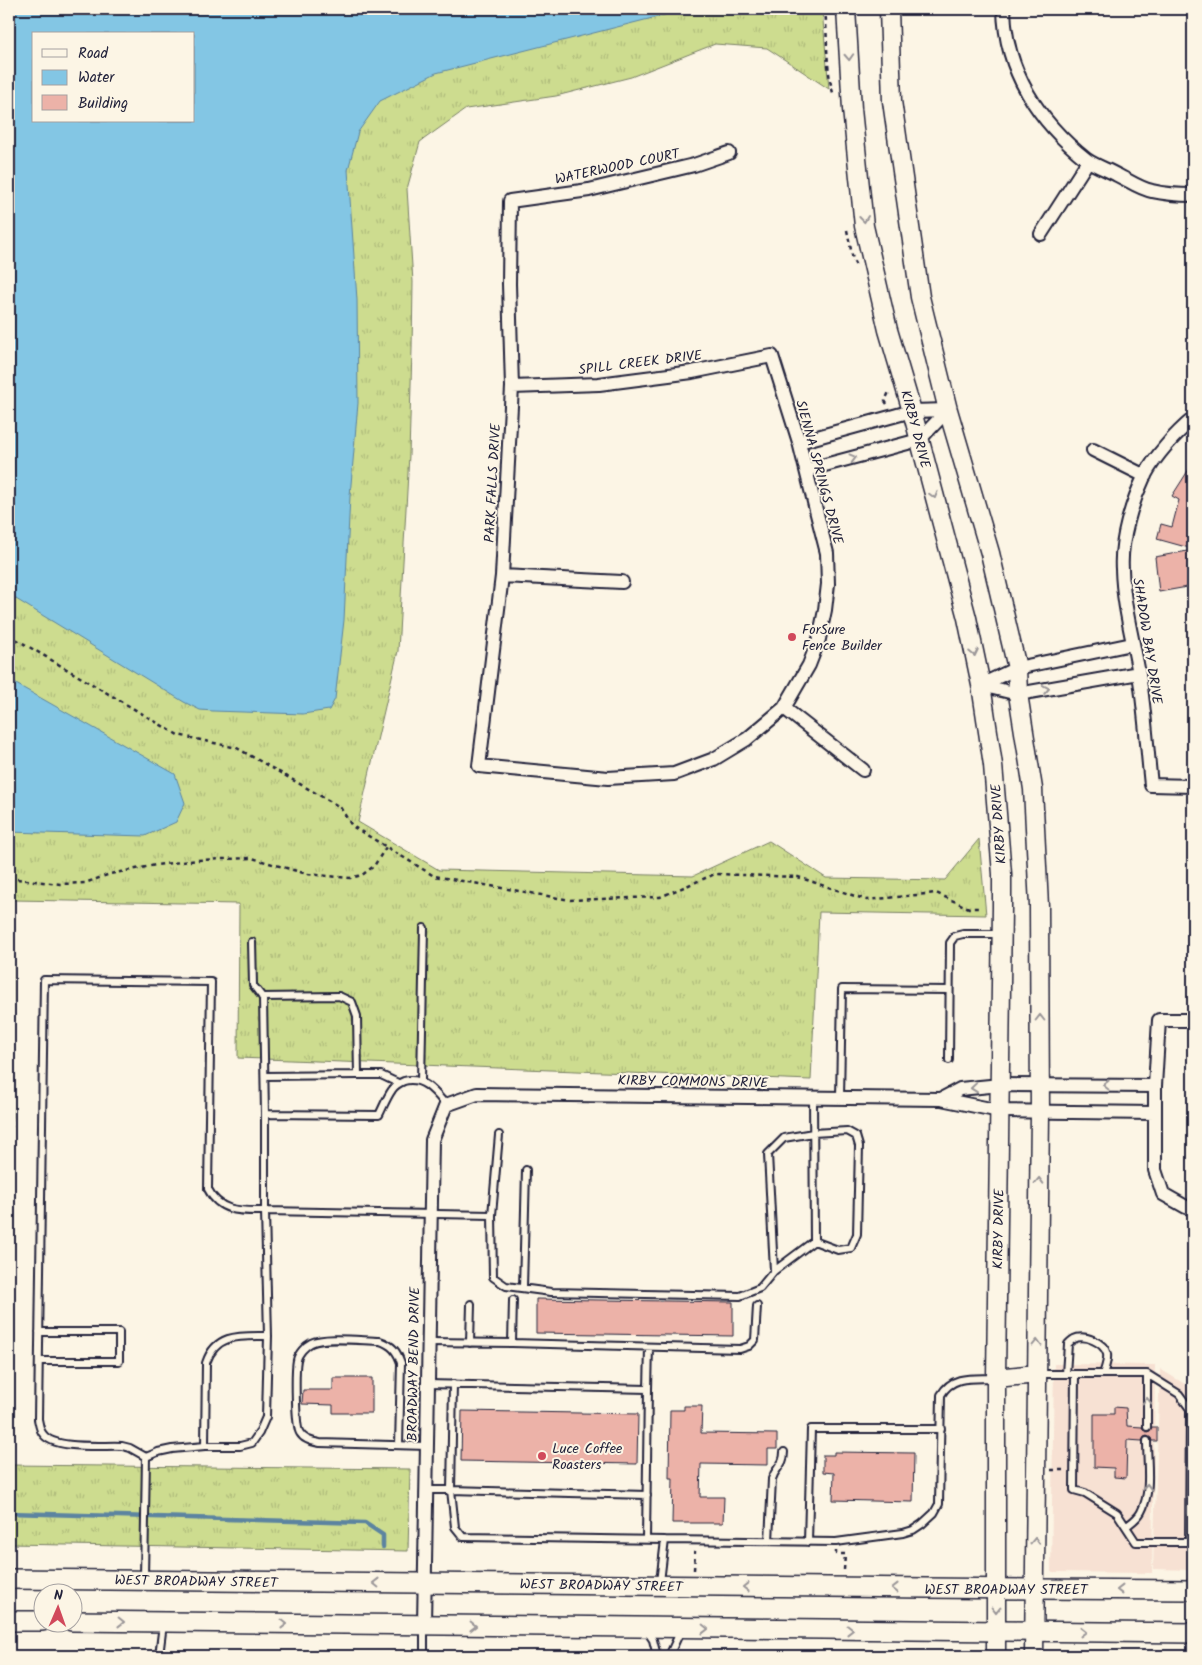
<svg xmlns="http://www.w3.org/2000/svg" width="1202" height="1665" viewBox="0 0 1202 1665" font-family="Kalam,sans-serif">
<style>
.built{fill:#f7e1d3}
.grass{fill:url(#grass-tufts);stroke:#787f65;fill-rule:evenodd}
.water{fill:#83c6e4;stroke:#5c84a0;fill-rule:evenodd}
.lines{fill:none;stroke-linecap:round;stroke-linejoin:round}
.stream{stroke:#5c84a0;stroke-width:4.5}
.building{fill:#ecb2a8;stroke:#22223b}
.lane-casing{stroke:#22223b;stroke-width:10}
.street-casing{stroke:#22223b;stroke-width:16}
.secondary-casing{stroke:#22223b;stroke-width:21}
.primary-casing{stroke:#22223b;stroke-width:22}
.path{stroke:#22223b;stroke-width:2.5;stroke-dasharray:4 4;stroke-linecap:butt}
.lane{stroke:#fcf5e5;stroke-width:6}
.street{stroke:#fcf5e5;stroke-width:12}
.secondary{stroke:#fcf5e5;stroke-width:18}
.primary{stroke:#fcf5e5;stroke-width:19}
.oneway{stroke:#9a9698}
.poi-dot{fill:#d1495b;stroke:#fcf5e5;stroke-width:2}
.labels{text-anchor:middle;stroke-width:4;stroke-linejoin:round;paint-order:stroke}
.street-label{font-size:14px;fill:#22223b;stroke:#fcf5e5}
.poi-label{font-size:14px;fill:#22223b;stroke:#fcf5e5;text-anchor:start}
</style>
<defs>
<pattern id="grass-tufts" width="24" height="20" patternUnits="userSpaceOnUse" patternTransform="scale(1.25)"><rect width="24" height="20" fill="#cddc8f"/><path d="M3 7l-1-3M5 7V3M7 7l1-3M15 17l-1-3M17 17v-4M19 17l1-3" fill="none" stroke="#b0bc7c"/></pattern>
</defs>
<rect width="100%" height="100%" fill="#fcf5e5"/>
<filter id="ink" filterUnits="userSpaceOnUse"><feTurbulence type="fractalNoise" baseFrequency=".02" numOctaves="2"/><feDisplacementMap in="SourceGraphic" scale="10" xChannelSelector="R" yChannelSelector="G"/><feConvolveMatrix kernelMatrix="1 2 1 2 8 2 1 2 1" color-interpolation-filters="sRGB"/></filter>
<g filter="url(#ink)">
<path class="built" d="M1054,1364L1155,1365L1152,1573L1051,1572Z
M1160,1369L1193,1389V1570L1153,1569Z"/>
<path class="grass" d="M9,9H822L829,89L767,48L715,44L631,77L556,96L466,109L420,142L407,189L413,282L412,349L409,455L398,651L358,822L439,870L693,876L769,841L826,878L945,880L979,839L986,915L819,912L811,1080L238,1058L239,904L13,900L9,1442ZM34,34H194V121H34Z
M9,1465L410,1469L408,1551L9,1544Z"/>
<path class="water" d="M9,9H688L436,73L380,101L358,132L348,170L357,300L358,403L350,496L344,620L335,699L329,710L303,714L213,711L200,710L184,702L16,599L9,591ZM34,34H194V121H34Z
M9,680L175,774L185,803L176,822L145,836L9,832Z"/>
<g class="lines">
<path class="stream" d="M9,1513L365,1523L383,1535V1547"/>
</g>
<path class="building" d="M1193,463V549L1157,539L1161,524L1172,527L1179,500L1172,496Z
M1193,550V586L1159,592L1155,557Z
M536,1299L733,1302V1336L536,1333Z
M333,1378H372V1413H333V1405L302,1404L303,1390H333Z
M684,1406H702L701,1433L777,1434V1449H768V1465L701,1464L700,1497H724L723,1523H672L673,1478H669L670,1410H684Z
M1114,1407L1126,1408L1127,1426L1142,1427L1143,1430L1147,1432L1150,1431L1152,1427H1157V1441H1152L1151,1438L1147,1436L1144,1437L1142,1441L1127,1440L1126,1478L1114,1477V1468L1094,1467V1414H1114Z
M462,1411L638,1414L637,1464L461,1461Z
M834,1452L914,1453L913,1502L833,1500L834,1473L823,1472V1455H834Z"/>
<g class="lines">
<defs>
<path id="lane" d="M252,942L253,985L263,998L265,1114
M262,997L339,996L352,1002L357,1016L358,1075H381L398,1083
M949,1060L950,943L955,936L963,934H999
M265,1076L358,1075
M421,1081L424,928
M840,1098L842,989L949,990
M446,1105C435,1092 423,1076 404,1081C399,1083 395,1085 392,1090C387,1097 383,1107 379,1115L265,1114V1211L492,1215L493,1277L506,1286L551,1292L740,1296L760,1288L774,1271L814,1241L813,1097
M492,1215L499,1135
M774,1271L768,1154L784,1138L813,1133L847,1131L856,1136L859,1146L857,1234L851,1248L838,1250L814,1241
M523,1288L526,1170
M428,1342L512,1343L740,1349L749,1346L755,1340L757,1306
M470,1343L471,1304
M512,1343L513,1300
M39,1361H119V1332H39
M1037,1374H1147L1179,1394L1193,1413
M1066,1374L1068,1344C1069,1343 1073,1339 1074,1339C1084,1334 1104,1342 1107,1354C1108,1361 1105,1368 1103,1374
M1075,1374L1074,1490L1085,1493L1117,1513L1136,1542H1193
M1147,1374V1427
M428,1384L648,1389L646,1539
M453,1384L451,1490L647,1495
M648,1389L649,1347
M399,1445L401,1363C397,1351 392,1345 380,1341C364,1341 325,1336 311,1343C305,1346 298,1354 297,1360C295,1370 295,1427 300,1433C304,1440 313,1442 320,1443L427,1446
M146,1457L130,1448L122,1446C104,1445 54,1450 43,1434C40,1431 39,1424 38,1419L44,980L211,982L208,1189C220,1213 241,1211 265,1211L268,1336
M146,1457L158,1452L172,1449L205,1446H240L252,1443L259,1433L266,1417L268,1336C241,1336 216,1333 206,1363L205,1446
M425,1490H451L455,1527L463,1537L665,1540
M1127,1526C1132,1522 1138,1518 1141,1512C1152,1492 1147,1463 1147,1441
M769,1541L772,1479C776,1466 784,1466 784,1452
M808,1542L811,1429H941
M1189,1542L1190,1411
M144,1578L146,1457
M660,1582L665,1540L836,1542L903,1533L913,1530L922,1524L934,1513L939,1504L941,1395C953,1374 975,1379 996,1378
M647,1631L653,1640L657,1656
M159,1656L163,1624
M424,1656V1627
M669,1656L681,1630"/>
<path id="street" d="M1004,9C1005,71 1039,122 1087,160C1096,166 1108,170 1117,175C1128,180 1140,189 1152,191C1165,194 1179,195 1193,195
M1041,234L1088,161
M512,387L599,384L692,372L772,356L799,442L817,514L827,553L828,584L825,610L819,639L809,665L784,708L747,739L714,759L674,774L608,778L479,766L502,576L512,387L509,284L510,201L589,190L694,165L729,153
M1193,419C1176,433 1155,456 1144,477C1132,502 1120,541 1122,569C1123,605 1133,639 1139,674C1145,711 1147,748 1151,785L1193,786
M799,442L912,411L948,410
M1093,450L1145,476
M806,470L919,440L948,410
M502,576L622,582
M981,685L1018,694L1139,673
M981,685L1017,668L1132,644
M784,708L863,770
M1193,1020H1159L1155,1086V1170L1163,1194L1186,1207L1193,1208
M941,1099L960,1089L1000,1085L1155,1086
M424,1625L432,1140L446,1105L477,1094L941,1099L1000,1111L1155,1113"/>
<path id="secondary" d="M846,9L852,109L864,226L888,330L912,411L967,618L981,685L993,765L1002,874V907L996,1378V1656
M889,9L892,101L920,297L948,410L990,553L1017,668L1018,694L1033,789L1039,906L1040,1112L1034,1656
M996,1378L1037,1374"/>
<path id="primary" d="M9,1579L1034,1589L1193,1590
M9,1621H42
M72,1621L1193,1633"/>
</defs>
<use href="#lane" class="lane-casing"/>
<use href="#street" class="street-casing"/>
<use href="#secondary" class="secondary-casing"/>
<use href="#primary" class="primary-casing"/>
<path class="path" d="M825,9C828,38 825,68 834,96
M847,230L853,260L856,266
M887,404L885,401L889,392
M9,635L178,735L237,748L340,807L352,826L434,876L570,900L660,897L715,874L798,877L867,900L936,893L969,908H981
M9,878L60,884L85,883L110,874L156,865L198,860L252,858L307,874L350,878L362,875L374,866L386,847
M1051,1470H1065
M836,1551V1554H845L844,1570
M694,1570L695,1551"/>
<use href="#lane" class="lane"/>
<use href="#street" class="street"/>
<use href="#secondary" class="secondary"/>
<use href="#primary" class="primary"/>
</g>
<defs><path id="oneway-chevron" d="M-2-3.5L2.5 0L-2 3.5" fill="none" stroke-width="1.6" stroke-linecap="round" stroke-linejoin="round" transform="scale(1.25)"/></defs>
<g class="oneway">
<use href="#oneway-chevron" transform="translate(849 57) rotate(87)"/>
<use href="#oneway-chevron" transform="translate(864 219) rotate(83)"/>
<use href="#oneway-chevron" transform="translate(853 458) rotate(-15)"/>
<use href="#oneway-chevron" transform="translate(934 495) rotate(75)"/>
<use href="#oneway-chevron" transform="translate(974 653) rotate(78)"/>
<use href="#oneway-chevron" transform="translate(1046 689) rotate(-10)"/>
<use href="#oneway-chevron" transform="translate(1040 1018) rotate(-90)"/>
<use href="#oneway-chevron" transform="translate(1106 1085) rotate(-179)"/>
<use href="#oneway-chevron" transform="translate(974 1088) rotate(174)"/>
<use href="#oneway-chevron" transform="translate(1039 1181) rotate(-89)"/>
<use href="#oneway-chevron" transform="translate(1037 1343) rotate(-89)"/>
<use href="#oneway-chevron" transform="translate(1147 1401) rotate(-90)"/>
<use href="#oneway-chevron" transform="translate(1147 1487) rotate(-88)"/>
<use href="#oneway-chevron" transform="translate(1035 1541) rotate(-89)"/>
<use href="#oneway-chevron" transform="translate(376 1583) rotate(-179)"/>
<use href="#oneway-chevron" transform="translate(746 1587) rotate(-180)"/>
<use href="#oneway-chevron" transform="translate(895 1588) rotate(-179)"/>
<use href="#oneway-chevron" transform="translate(1120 1590) rotate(180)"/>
<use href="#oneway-chevron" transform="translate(996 1610) rotate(90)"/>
<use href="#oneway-chevron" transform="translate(121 1622) rotate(1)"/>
<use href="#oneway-chevron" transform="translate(284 1624) rotate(1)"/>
<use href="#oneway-chevron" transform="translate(473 1626) rotate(1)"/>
<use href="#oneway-chevron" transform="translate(705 1629) rotate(1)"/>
<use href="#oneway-chevron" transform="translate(850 1630) rotate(1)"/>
<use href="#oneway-chevron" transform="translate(1083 1632)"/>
</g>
</g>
<g class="poi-dot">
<circle cx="792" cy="637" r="5"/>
<circle cx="542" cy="1456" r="5"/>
</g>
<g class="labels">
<g class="street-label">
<text transform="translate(617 166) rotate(-12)" y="5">WATERWOOD COURT</text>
<text transform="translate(640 362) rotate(-7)" y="5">SPILL CREEK DRIVE</text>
<text transform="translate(916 429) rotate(75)" y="5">KIRBY DRIVE</text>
<text transform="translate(820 472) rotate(75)" y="5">SIENNA SPRINGS DRIVE</text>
<text transform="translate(492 483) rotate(-87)" y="5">PARK FALLS DRIVE</text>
<text transform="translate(1148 641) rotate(81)" y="5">SHADOW BAY DRIVE</text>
<text transform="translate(998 824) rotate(-94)" y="5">KIRBY DRIVE</text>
<text transform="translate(693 1081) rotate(1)" y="5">KIRBY COMMONS DRIVE</text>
<text transform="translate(998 1229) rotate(-89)" y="5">KIRBY DRIVE</text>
<text transform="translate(413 1364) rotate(-89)" y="5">BROADWAY BEND DRIVE</text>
<text transform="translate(196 1581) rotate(1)" y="5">WEST BROADWAY STREET</text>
<text transform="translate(601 1585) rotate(1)" y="5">WEST BROADWAY STREET</text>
<text x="1006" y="1594">WEST BROADWAY STREET</text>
</g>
<g class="poi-label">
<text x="802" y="634">ForSure<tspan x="802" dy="16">Fence Builder</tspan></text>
<text x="552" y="1453">Luce Coffee<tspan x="552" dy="16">Roasters</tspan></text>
</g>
</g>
<rect width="1202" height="1665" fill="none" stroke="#fcf5e5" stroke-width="30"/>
<rect x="15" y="15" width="1172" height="1635" fill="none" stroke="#22223b" stroke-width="2" filter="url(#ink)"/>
<rect x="32" y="32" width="162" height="90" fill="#fcf5e5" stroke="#a5a1a1"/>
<rect x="42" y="49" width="25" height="8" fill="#fcf5e5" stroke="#a5a1a1"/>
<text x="78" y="58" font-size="15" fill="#22223b">Road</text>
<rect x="42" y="70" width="25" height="15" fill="#83c6e4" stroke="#a5a1a1"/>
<text x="78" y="82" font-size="15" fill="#22223b">Water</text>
<rect x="42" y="95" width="25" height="15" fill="#ecb2a8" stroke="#a5a1a1"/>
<text x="78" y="108" font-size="15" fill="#22223b">Building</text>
<g transform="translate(58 1608) rotate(2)"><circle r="24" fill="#fcf5e5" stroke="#a5a1a1"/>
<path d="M0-4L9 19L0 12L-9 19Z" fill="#d1495b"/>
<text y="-8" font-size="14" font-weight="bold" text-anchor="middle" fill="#22223b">N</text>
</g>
</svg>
